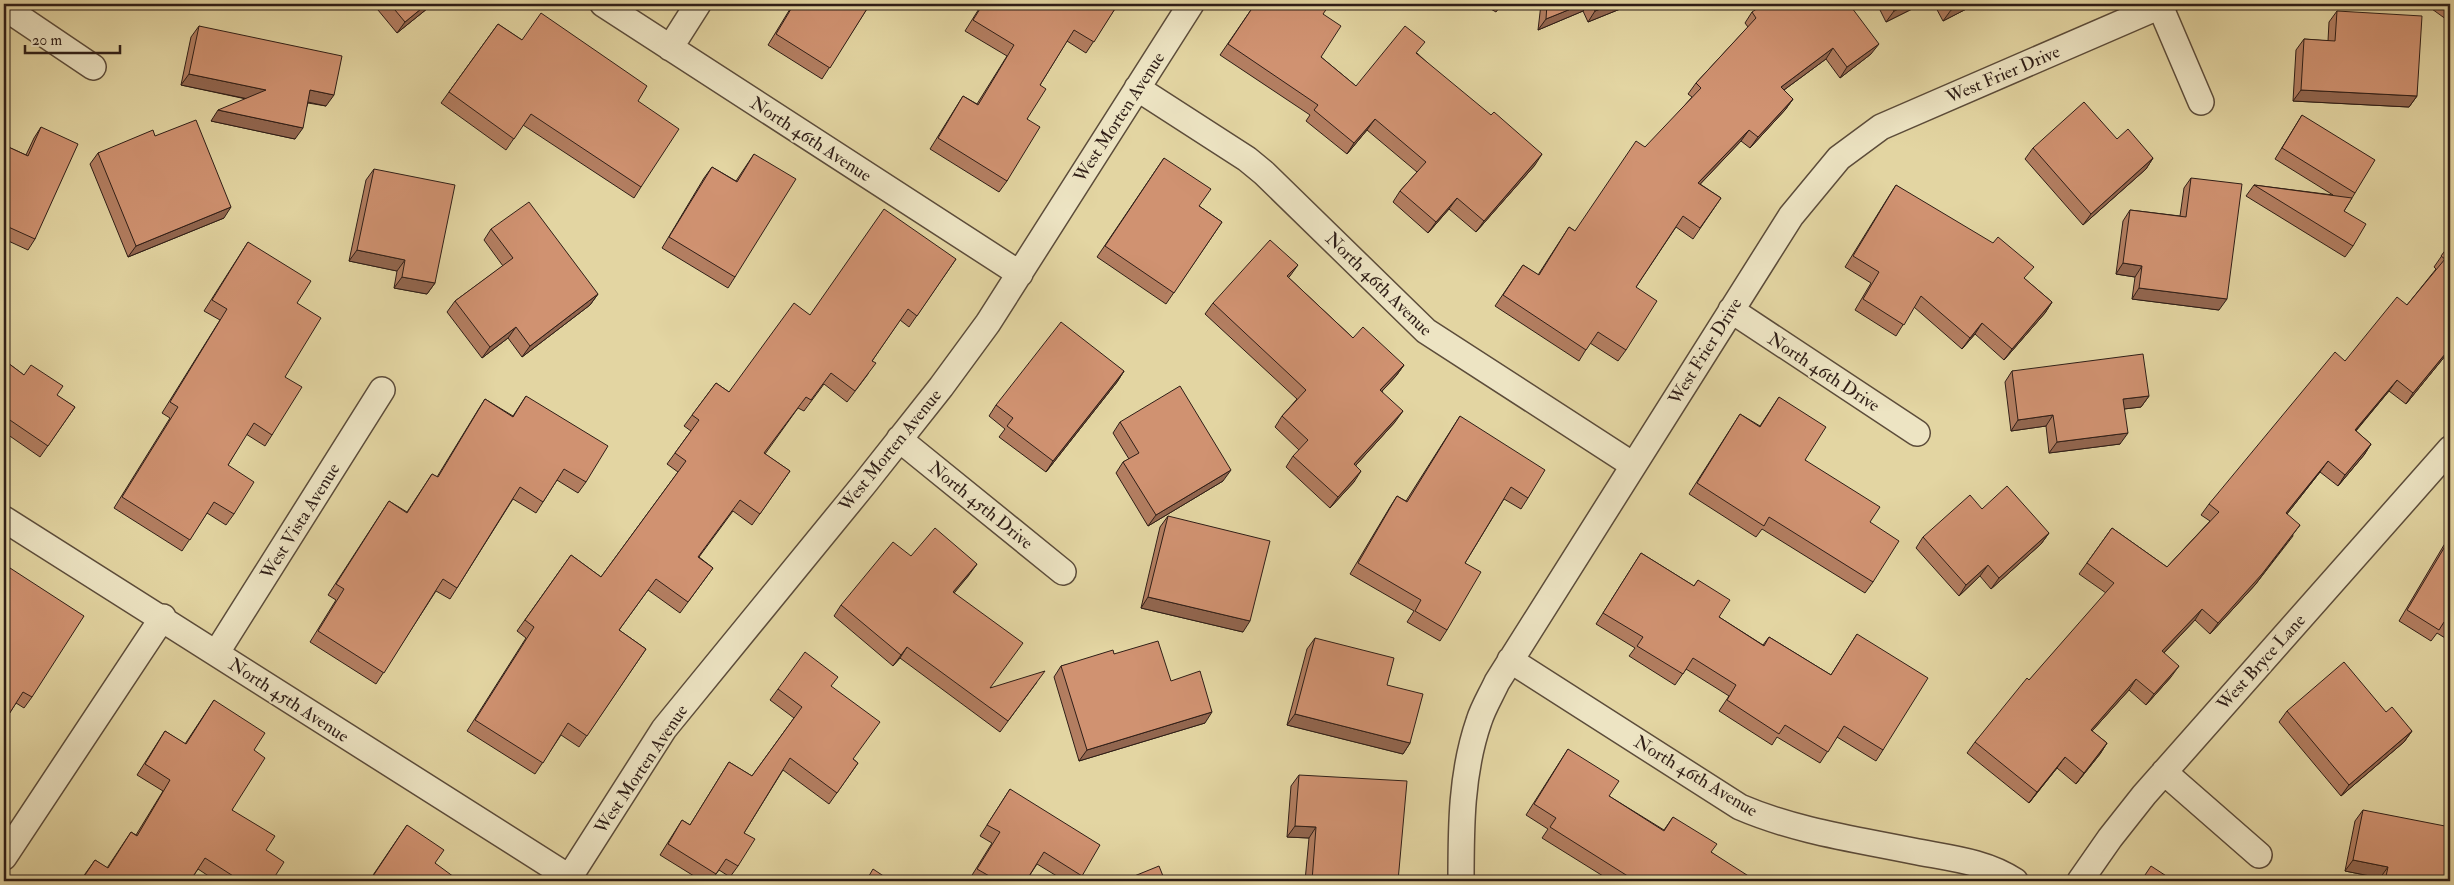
<svg xmlns="http://www.w3.org/2000/svg" width="2454" height="885" viewBox="0 0 2454 885" font-family="'IM FELL Double Pica',serif">
<style>
.lines{fill:none;stroke-linecap:round;stroke-linejoin:round}
.minor-casing{stroke:#5c4c3a;stroke-width:28}
.minor{stroke:#ede4c3;stroke-width:25}
.wall{fill:#b37e61;stroke:#2f1e17}
.shaded-wall{fill:#92664f;stroke:#2f1e17}
.building{fill:#d09271;stroke:#2f1e17}
.labels{text-anchor:middle;stroke-width:4;stroke-linejoin:round;paint-order:stroke}
.street-label{font-size:18px;fill:#2f1e17;stroke:#ede4c3}
</style>
<rect width="100%" height="100%" fill="#e3d5a2"/>
<filter id="stains"><feTurbulence type="fractalNoise" baseFrequency=".004" numOctaves="4"/><feColorMatrix values="0 0 0 0 .2 0 0 0 0 .09 0 0 0 0 .02 0 0 0 .5 -.17"/></filter>
<radialGradient id="worn" r=".72"><stop offset=".6" stop-color="#630" stop-opacity="0"/><stop offset="1" stop-color="#630" stop-opacity=".3"/></radialGradient>
<g class="lines">
<defs>
<path id="minor" d="M603,4L1020,274
M2160,6L2201,102
M4,7L93,67
M670,48L698,4
M1137,88L1247,159L1264,173L1426,331L1633,465
M1731,310L1917,433
M899,439L1063,572
M4,519C195,638 384,761 575,881
M217,652L382,390
M1510,660L1740,807C1796,831 1854,839 1913,851C1948,858 1985,861 2015,881
M2164,772L2259,855
M4,857L163,617
M567,881L664,729L865,483L941,387L988,323L1191,4
M1461,881C1461,827 1461,773 1479,721C1483,708 1491,695 1497,682L1791,216L1839,158L1881,127L2165,4
M2080,881L2110,838L2144,795L2450,449"/>
</defs>
<use href="#minor" class="minor-casing"/>
<use href="#minor" class="minor"/>
</g>
<path class="wall" d="M373,4H433L397,33Z
M782,4H870L822,79L768,45L790,9Z
M982,4H1118L1086,53L1067,41L1040,85L1027,119L1007,181L999,192L930,149L963,96L977,104L1007,56L965,31Z
M1255,4L1323,14L1321,57L1356,86L1417,53L1535,165L1476,232L1449,209L1428,233L1393,202L1400,191L1417,172L1367,130L1347,154L1306,121L1310,115L1220,55Z
M1482,4H1502L1496,12Z
M1541,4H1630V5L1588,22L1583,11L1538,30Z
M1877,4H1922L1886,22Z
M1934,4H1975L1974,5L1943,21Z
M2425,4H2450V22Z
M2337,11L2417,96L2409,107L2293,101L2296,50L2304,39L2328,41L2329,22Z
M1752,12L1871,54L1840,78L1826,59L1784,90L1793,99L1785,110L1750,148L1741,141L1700,184L1721,198L1693,239L1676,227L1636,287L1626,350L1618,361L1590,343L1579,361L1495,306L1523,265L1538,275L1569,227L1575,231L1692,97L1688,94L1696,83L1748,27L1745,23Z
M498,24L522,40L638,101L641,187L634,198L523,125L506,150L441,103Z
M199,26L326,106L308,103L295,139L211,121L246,99L181,85L191,37Z
M2302,115L2355,193L2344,211L2353,246L2345,257L2246,196L2254,185L2333,195L2275,159Z
M41,127L35,239L28,250L4,239V145L26,155L34,138Z
M155,136L224,218L128,257L90,164L98,153Z
M2033,148L2153,158L2146,169L2083,225L2025,159Z
M754,154L735,277L728,288L662,248L704,178L712,167L736,181Z
M1164,158L1199,206L1222,222L1166,304L1097,257Z
M374,169L435,283L427,294L394,288L397,271L349,261L366,180Z
M2191,178L2219,310L2132,299L2135,277L2116,274L2123,221L2130,210L2180,216L2184,188Z
M1896,185L2025,279L2052,302L2045,313L2004,360L1975,334L1962,349L1914,307L1896,336L1855,310L1871,283L1845,267L1889,196Z
M491,229L598,294L590,305L522,357L508,338L482,358L447,312L455,301L503,266L484,240Z
M248,242L297,303L285,377L272,435L265,446L246,434L228,465L234,514L226,525L207,513L182,551L114,508L170,418L162,413L220,320L204,311Z
M2450,244V350L2406,404L2389,391L2356,431L2371,444L2364,455L2338,486L2320,472L2287,514L2293,536L2255,585L2210,634L2195,620L2164,653L2171,677L2146,705L2129,690L2092,731L2107,743L2100,754L2076,784L2057,768L2029,803L1967,753L1975,742L2106,593L2079,574L2112,528L2167,567L2210,521L2201,515L2209,504L2345,361L2407,305L2436,269L2434,267Z
M956,259L909,327L900,320L872,361L868,374L847,402L824,384L804,411L798,408L765,454L790,471L752,525L733,511L699,557L713,568L680,613L648,590L619,630L646,649L579,747L561,735L535,774L467,731L526,638L517,631L571,555L601,577L678,472L667,464L691,431L684,426L716,383L729,392L810,315Z
M1289,278L1353,338L1404,365L1396,376L1382,391L1395,422L1356,465L1354,482L1330,508L1286,467L1293,456L1299,450L1275,427L1282,416L1297,399L1205,314L1213,303Z
M4,360L24,375L75,407L40,457L4,432Z
M1124,371L1117,382L1046,472L999,437L1005,429L989,416L996,405Z
M2012,371L2149,396L2141,407L2124,409L2120,444L2049,453L2046,426L2011,431L2005,382Z
M526,396L586,482L578,493L557,480L536,513L513,499L457,588L450,599L436,591L376,684L310,642L336,600L328,595L389,501L407,512L432,474L437,477L478,410L485,399L513,416Z
M1779,397L1805,460L1870,522L1873,582L1865,593L1762,529L1756,537L1689,494L1740,414L1760,426Z
M1460,416L1528,498L1521,509L1504,499L1465,563L1447,630L1440,641L1407,622L1414,611L1350,574L1390,507L1397,496L1406,501Z
M1120,422L1223,481L1148,526L1116,473L1123,462L1129,459L1113,433Z
M1982,509L2049,533L2041,544L1991,589L1980,576L1959,596L1916,548L1923,537Z
M1168,516L1243,632L1141,608L1160,527Z
M2450,537V641L2437,633L2431,641L2399,621L2444,545Z
M1641,553L1694,586L1698,580L1719,617L1763,645L1769,637L1831,675L1857,634L1883,750L1876,761L1837,737L1820,763L1777,737L1772,745L1719,711L1729,696L1686,669L1675,685L1629,656L1635,648L1596,624Z
M911,556L969,575L954,592L991,688L1037,682L1000,732L900,658L893,666L834,616L841,605Z
M10,568L32,697L24,708L16,703L4,722V577Z
M1315,638L1387,685L1410,743L1403,754L1287,725L1307,649Z
M1114,654L1171,681L1205,723L1079,761L1054,677L1061,666Z
M831,687L853,759L858,763L829,804L783,770L744,833L738,866L730,877L719,870L711,881H702L660,855L682,820L690,825L729,762L752,776L794,718L770,700L778,689Z
M214,700L254,750L232,810L266,850L272,881H216L198,869L190,881H80L95,860L107,868L131,832L136,835L163,791L137,775L165,731L185,744Z
M2287,711L2386,712L2412,731L2404,742L2341,796L2279,722Z
M1568,749L1609,796L1664,830L1673,817L1711,852L1748,881H1611L1542,838L1548,829L1526,815Z
M1299,775L1398,881H1305L1309,838L1287,837L1291,786Z
M1010,789L1082,876L1078,881H1065L1037,864L1026,881H972L969,880L992,843L980,836Z
M2363,810L2450,881H2379L2380,878L2345,871L2355,821Z
M407,825L435,863L451,881H369Z"/>
<path class="shaded-wall" d="M427,4H433L397,33L405,22Z
M1583,4H1589L1583,11L1538,30L1546,19Z
M1613,4H1630V5L1588,22L1595,11Z
M1908,4H1922L1886,22L1894,11Z
M1962,4H1975L1974,5L1943,21L1951,10Z
M1879,44L1871,54L1840,78L1847,67Z
M1833,48L1826,59L1773,98L1781,87Z
M189,74L266,90L258,101L181,85Z
M310,90L334,95L326,106L303,101Z
M2301,90L2417,96L2409,107L2293,101Z
M1793,99L1785,110L1750,148L1758,137Z
M218,110L303,128L295,139L211,121Z
M1375,119L1367,130L1347,154L1354,143Z
M1749,130L1741,141L1691,194L1698,183Z
M1542,154L1535,165L1476,232L1484,221Z
M2153,158L2146,169L2083,225L2091,214Z
M1457,198L1449,209L1428,233L1436,222Z
M231,207L224,218L128,257L136,246Z
M357,250L405,260L397,271L349,261Z
M2123,263L2142,266L2135,277L2116,274Z
M1298,265L1290,276L1280,287L1287,276Z
M402,277L435,283L427,294L394,288Z
M2139,288L2227,299L2219,310L2132,299Z
M598,294L590,305L522,357L530,346Z
M2052,302L2045,313L2004,360L2012,349Z
M1982,323L1975,334L1962,349L1970,338Z
M516,327L508,338L482,358L490,347Z
M2450,348V350L2406,404L2413,393Z
M1404,365L1396,376L1373,401L1380,390Z
M1124,371L1117,382L1046,472L1053,461Z
M2397,380L2389,391L2347,441L2355,430Z
M2149,396L2141,407L2115,410L2123,399Z
M1403,411L1395,422L1347,475L1354,464Z
M2053,415L2046,426L2011,431L2018,420Z
M2128,433L2120,444L2049,453L2057,442Z
M2371,444L2364,455L2338,486L2345,475Z
M2328,461L2320,472L2279,524L2286,513Z
M1231,470L1223,481L1148,526L1156,515Z
M1361,471L1354,482L1330,508L1338,497Z
M2300,525L2255,585L2210,634L2218,623Z
M2049,533L2041,544L1991,589L1999,578Z
M977,564L969,575L946,603L953,592Z
M1988,565L1980,576L1959,596L1966,585Z
M1148,597L1250,621L1243,632L1141,608Z
M2202,609L2195,620L2155,662L2162,651Z
M907,647L900,658L893,666L901,655Z
M2179,666L2171,677L2146,705L2154,694Z
M2136,679L2129,690L2083,741L2091,730Z
M1212,712L1205,723L1079,761L1087,750Z
M1295,714L1410,743L1403,754L1287,725Z
M2412,731L2404,742L2341,796L2349,785Z
M2107,743L2100,754L2076,784L2084,773Z
M2065,757L2057,768L2029,803L2037,792Z
M1295,826L1316,827L1309,838L1287,837Z
M2353,860L2388,867L2380,878L2345,871Z"/>
<path class="building" d="M390,4H427L405,22Z
M794,4H870L830,68L776,34Z
M983,4H1118L1094,42L1074,30L1040,85L1046,89L1027,119L1040,127L1007,181L938,138L963,96L978,105L1014,45L973,20Z
M1255,4H1330L1323,14L1341,26L1321,57L1356,86L1405,26L1425,42L1416,53L1491,115L1494,112L1542,154L1484,221L1457,198L1436,222L1400,191L1426,162L1375,119L1354,143L1314,110L1318,105L1228,44Z
M1547,4H1583L1546,19Z
M1592,4H1613L1595,11Z
M1764,4H1849L1879,44L1847,67L1833,48L1781,87L1793,99L1758,137L1749,130L1698,183L1721,198L1700,228L1683,216L1636,287L1657,301L1626,350L1598,332L1586,350L1503,295L1523,265L1539,275L1569,227L1575,231L1636,141L1645,147L1701,88L1696,83L1756,18L1752,12Z
M1890,4H1908L1894,11Z
M1948,4H1962L1951,10Z
M2337,11L2422,16L2417,96L2301,90L2304,39L2335,41Z
M541,13L647,86L638,101L679,129L641,187L531,114L514,139L449,92L498,24L522,40Z
M199,26L342,56L334,95L310,90L303,128L218,110L266,90L189,74Z
M2084,102L2117,139L2128,129L2153,158L2091,214L2033,148Z
M2302,115L2375,160L2355,193L2282,148Z
M196,120L231,207L136,246L98,153L153,130L155,136Z
M41,127L78,144L35,239L4,225V145L28,156Z
M754,154L796,179L735,277L669,237L712,167L737,182Z
M1164,158L1211,189L1199,206L1222,222L1174,293L1105,246Z
M374,169L455,185L435,283L402,277L405,260L357,250Z
M2191,178L2242,184L2227,299L2139,288L2142,266L2123,263L2130,210L2186,217Z
M1896,185L1993,243L1998,237L2034,267L2024,278L2052,302L2012,349L1982,323L1970,338L1921,296L1904,325L1863,299L1879,272L1853,256Z
M2254,185L2352,198L2344,211L2366,224L2353,246Z
M529,202L598,294L530,346L516,327L490,347L455,301L513,258L491,229Z
M884,209L956,259L917,316L908,309L872,361L876,363L855,391L831,373L811,400L806,397L764,453L790,471L760,514L740,500L698,557L713,568L688,602L656,579L619,630L646,649L587,736L568,723L543,763L475,720L534,627L525,620L571,555L601,577L686,461L675,453L699,420L692,415L716,383L729,392L794,303L810,315Z
M1270,240L1298,265L1287,276L1353,338L1363,327L1404,365L1380,390L1403,411L1354,464L1361,471L1338,497L1293,456L1308,440L1282,416L1306,390L1213,303Z
M248,242L311,281L297,303L321,318L285,377L302,387L272,435L254,423L228,465L254,482L234,514L214,502L190,540L122,497L178,407L170,402L227,309L212,300Z
M2450,244V348L2413,393L2397,380L2355,430L2371,444L2345,475L2328,461L2286,513L2300,525L2262,574L2218,623L2202,609L2162,651L2179,666L2154,694L2136,679L2091,730L2107,743L2084,773L2065,757L2037,792L1975,742L2027,678L2029,680L2114,583L2087,563L2112,528L2167,567L2219,512L2209,504L2335,352L2345,361L2397,297L2407,305L2445,259L2441,256Z
M1061,322L1124,371L1053,461L1007,426L1013,418L996,405Z
M2143,354L2149,396L2123,399L2128,433L2057,442L2053,415L2018,420L2012,371Z
M4,360L24,375L31,365L63,386L57,395L75,407L48,446L4,416Z
M1180,386L1231,470L1156,515L1123,462L1139,453L1120,422Z
M526,396L608,446L586,482L564,469L543,502L520,487L457,588L443,579L384,673L318,631L344,589L336,584L389,501L407,513L432,474L438,477L485,399L513,417Z
M1779,397L1826,427L1805,460L1880,507L1870,522L1899,541L1873,582L1769,517L1764,526L1697,483L1740,414L1760,427Z
M1460,416L1545,470L1528,498L1511,487L1465,563L1481,572L1447,630L1415,611L1421,600L1358,563L1397,496L1407,502Z
M2007,486L2049,533L1999,578L1988,565L1966,585L1923,537L1970,495L1982,509Z
M1168,516L1270,541L1250,621L1148,597Z
M935,528L977,564L953,592L1023,643L990,688L1045,671L1008,721L907,647L901,655L841,605L893,542L911,556Z
M2450,538V626L2444,622L2439,630L2407,610Z
M1641,553L1694,586L1698,580L1730,600L1719,617L1764,646L1769,637L1831,675L1857,634L1928,678L1883,750L1844,726L1828,752L1785,725L1779,734L1727,700L1736,685L1693,658L1683,674L1637,646L1643,637L1603,613Z
M10,568L84,616L32,697L23,692L4,722V578Z
M1315,638L1394,658L1387,685L1423,694L1410,743L1295,714Z
M1158,641L1171,681L1200,671L1212,712L1087,750L1061,666L1113,650L1114,654Z
M805,652L838,677L831,686L880,722L853,759L858,763L837,793L790,758L744,833L755,839L738,866L726,859L716,874L668,844L682,820L690,825L729,762L752,776L802,707L778,689Z
M2344,662L2386,712L2392,707L2412,731L2349,785L2287,711Z
M214,700L265,733L254,750L265,758L232,810L275,836L266,850L284,862L272,881H241L205,858L190,881H81L95,860L108,868L131,832L137,836L170,780L145,764L165,731L186,744Z
M1568,749L1619,781L1609,796L1664,831L1673,817L1717,844L1711,852L1750,877L1748,881H1633L1634,880L1550,827L1556,818L1534,804Z
M1299,775L1407,781L1398,881H1312L1316,827L1295,826Z
M1010,789L1100,845L1082,876L1044,852L1026,881H998L977,869L1000,832L987,825Z
M2363,810L2450,827V881H2385L2388,867L2353,860Z
M407,825L444,850L435,863L454,877L451,881H378V880L373,876Z
M1159,866L1165,881H1122Z
M2151,866L2174,881H2141Z
M873,869L891,881H866Z
M1816,879L1826,881H1815Z"/>
<g class="labels">
<g class="street-label">
<text transform="translate(2003 74) rotate(-23)" y="6">West Frier Drive</text>
<text transform="translate(1119 117) rotate(-57)" y="6">West Morten Avenue</text>
<text transform="translate(811 139) rotate(33)" y="6">North 46th Avenue</text>
<text transform="translate(1379 284) rotate(44)" y="6">North 46th Avenue</text>
<text transform="translate(1705 351) rotate(-58)" y="6">West Frier Drive</text>
<text transform="translate(1824 372) rotate(33)" y="6">North 46th Drive</text>
<text transform="translate(890 450) rotate(-51)" y="6">West Morten Avenue</text>
<text transform="translate(981 505) rotate(39)" y="6">North 45th Drive</text>
<text transform="translate(300 521) rotate(-58)" y="6">West Vista Avenue</text>
<text transform="translate(2261 662) rotate(-48)" y="6">West Bryce Lane</text>
<text transform="translate(289 700) rotate(33)" y="6">North 45th Avenue</text>
<text transform="translate(641 769) rotate(-56)" y="6">West Morten Avenue</text>
<text transform="translate(1696 776) rotate(31)" y="6">North 46th Avenue</text>
</g>
</g>
<rect width="2454" height="885" fill="none" stroke="#e3d5a2" stroke-width="20"/>
<rect x="5" y="5" width="2444" height="875" fill="none" stroke="#2f1e17" stroke-width="2.5"/>
<rect x="10" y="10" width="2434" height="865" fill="none" stroke="#2f1e17"/>
<path d="M25 45v8h95v-8" fill="none" stroke="#2f1e17" stroke-width="2.5"/>
<text x="32" y="45" font-size="15" fill="#2f1e17" stroke="#ede4c3" stroke-width="4" paint-order="stroke">20 m</text>
<rect width="100%" height="100%" filter="url(#stains)"/>
<rect width="100%" height="100%" fill="url(#worn)"/>
</svg>
